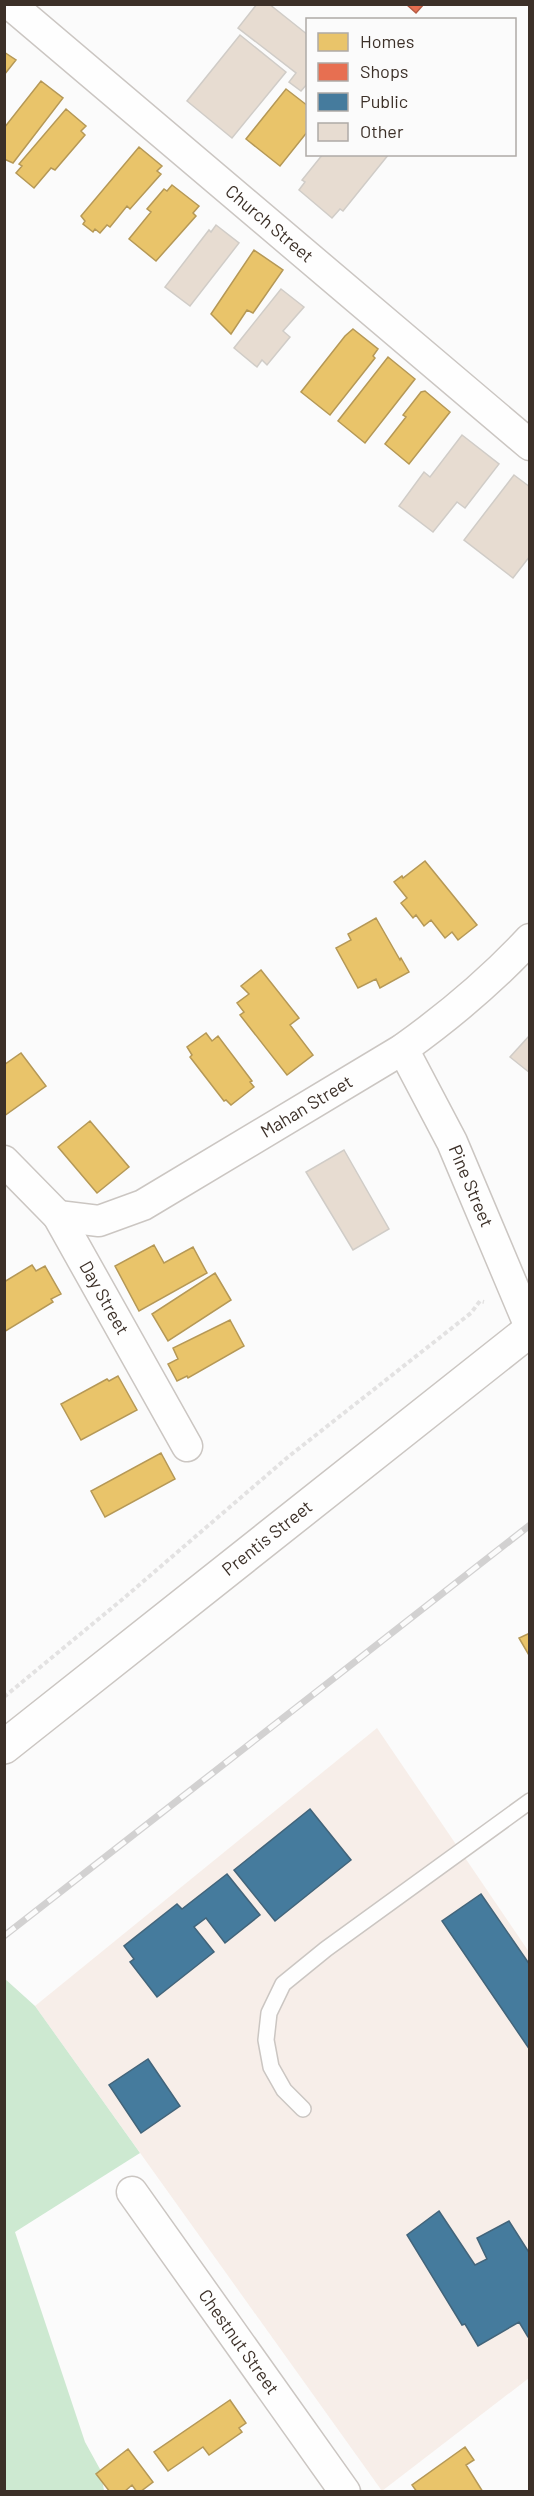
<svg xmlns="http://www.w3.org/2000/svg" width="534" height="2496" viewBox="0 0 534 2496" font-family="Barlow,sans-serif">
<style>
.built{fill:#f7eee9}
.green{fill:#cde9d1}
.homes{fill:#e9c46a;stroke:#b59856;stroke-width:1.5}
.shops{fill:#e76f51;stroke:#b45c45;stroke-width:1.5}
.public{fill:#457b9d;stroke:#42647a;stroke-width:1.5}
.building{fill:#e7dcd1;stroke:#d0ccc7;stroke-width:1.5}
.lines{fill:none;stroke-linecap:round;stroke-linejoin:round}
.lane-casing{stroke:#cbc6c2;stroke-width:18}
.street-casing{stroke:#cbc6c2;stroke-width:33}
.secondary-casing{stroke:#cbc6c2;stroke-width:36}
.path{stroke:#e3e2e2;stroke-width:4;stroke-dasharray:4.5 3;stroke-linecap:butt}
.lane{stroke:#fefefe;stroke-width:15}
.street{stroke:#fefefe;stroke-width:30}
.secondary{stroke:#fefefe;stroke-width:33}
.rail-casing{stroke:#d2d1d1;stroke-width:7}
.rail{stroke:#fbfbfb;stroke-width:4.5;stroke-dasharray:14;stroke-linecap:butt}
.labels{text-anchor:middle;stroke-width:6;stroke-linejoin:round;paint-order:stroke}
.street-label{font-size:18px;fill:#3c3028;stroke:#fbfbfb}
</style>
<rect width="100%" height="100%" fill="#fbfbfb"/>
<path class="built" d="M377,1728L529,1952V2378L382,2491L35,2006Z"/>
<path class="green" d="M4,1978L35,2006L140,2153L15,2232L85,2442L101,2471L104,2491H5Z"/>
<path class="homes" d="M4,52L16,60L4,75Z
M41,81L63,98L13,163L4,159V128Z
M286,89L308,106V131L280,166L246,139Z
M66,109L86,126L81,131L85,135L55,170L51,168L34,188L16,173L22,166L19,164Z
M139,147L162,166L157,171L161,174L130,209L127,206L110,227L107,225L100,233L95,229L93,232L83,224L85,221L81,216Z
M172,185L199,206L193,213L196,216L156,261L129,239L151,212L147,209L164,189L167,191Z
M254,250L283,270L253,313L247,310L231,334L211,314Z
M353,329L378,349L373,356L375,358L330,415L301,392L345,336Z
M388,357L415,379L365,443L338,421Z
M425,391L450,412L409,464L385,444L406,417L403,415L421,392Z
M425,861L477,925L458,940L452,932L445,938L431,920L424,926L416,915L413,918L401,903L407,898L394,882L402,876L403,878Z
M376,918L400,960L401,958L409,972L380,988L376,979L358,988L336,948L351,940L348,934Z
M261,970L299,1018L290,1025L313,1055L287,1075L240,1015L244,1012L237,1003L249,994L241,986Z
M206,1033L212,1041L218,1036L252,1081L250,1082L254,1087L231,1105L226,1100L224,1101L190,1057L192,1055L187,1047Z
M21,1053L46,1086L4,1116V1065Z
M90,1121L129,1167L97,1193L58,1147Z
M154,1245L164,1263L193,1247L207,1273L139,1311L115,1266Z
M32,1265L36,1271L45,1266L61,1294L51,1299L53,1302L4,1332V1282Z
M215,1273L231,1300L168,1341L152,1314Z
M230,1320L244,1346L188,1378L187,1376L177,1381L168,1364L178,1359L173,1348Z
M118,1376L137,1410L81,1440L61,1404L107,1379L109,1381Z
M161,1453L175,1479L105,1517L91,1491Z
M530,1633V1657L519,1638Z
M230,2400L246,2423L239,2428L242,2432L209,2455L203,2447L168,2471L154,2452Z
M465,2447L474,2460L466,2465L483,2492H417L412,2485Z
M128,2449L153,2482L140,2492H137L132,2485L124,2492H110L96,2474Z"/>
<path class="shops" d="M406,4H424L416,13Z"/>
<path class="public" d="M310,1809L351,1860L275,1921L234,1870Z
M227,1874L260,1915L225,1943L206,1918L194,1927L214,1952L157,1997L130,1962L134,1959L124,1946L177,1904L182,1909Z
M481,1894L530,1965V2050L442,1921Z
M148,2059L180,2106L141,2133L109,2085Z
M439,2211L475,2265L487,2259L477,2238L509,2221L530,2254V2337H528L519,2322L478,2346L465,2324L462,2325L407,2235Z"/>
<path class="building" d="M257,4H269L308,35V83L301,91L289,82L296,73L238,28Z
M240,35L286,72L232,138L187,101Z
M323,154H389L343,211L340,209L332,218L299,190L305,182L302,180Z
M216,225L239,243L190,306L165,287L209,230L211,232Z
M281,289L304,307L283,331L290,337L267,365L262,360L257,367L234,348Z
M462,435L499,464L465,508L457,502L433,532L399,506L424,472L430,477Z
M514,475L530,487V556L513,578L464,540Z
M530,1035V1073L510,1057Z
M344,1150L389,1229L353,1250L306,1172Z"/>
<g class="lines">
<defs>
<path id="lane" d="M303,2109L284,2090L271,2067L266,2040L269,2013L283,1984L326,1949L530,1801"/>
<g id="street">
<path id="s1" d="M10,4L530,445"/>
<path id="s2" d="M403,1049L452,1142L530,1327"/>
<path id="s3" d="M4,1161L58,1216L187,1446"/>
<path id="s4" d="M58,1216L99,1221L143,1205L403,1049C449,1016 491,981 530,939"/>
<path id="s5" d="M132,2192L345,2492"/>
</g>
<g id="secondary">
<path id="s6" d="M4,1747L530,1330"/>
</g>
</defs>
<use href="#lane" class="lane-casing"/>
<use href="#street" class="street-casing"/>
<use href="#secondary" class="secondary-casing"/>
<path class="path" d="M4,1697L124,1598L288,1457L471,1313L480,1301L484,1302"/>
<use href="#lane" class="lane"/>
<use href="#street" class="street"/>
<use href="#secondary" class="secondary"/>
<defs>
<path id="rail" d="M4,1936L530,1525"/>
</defs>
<use href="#rail" class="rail-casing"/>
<use href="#rail" class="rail"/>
</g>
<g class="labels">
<g class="street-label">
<text dy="6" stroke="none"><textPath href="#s1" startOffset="340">Church Street</textPath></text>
<text dy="6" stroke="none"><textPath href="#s4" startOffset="279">Mahan Street</textPath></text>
<text dy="6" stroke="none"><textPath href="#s2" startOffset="153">Pine Street</textPath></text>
<text dy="6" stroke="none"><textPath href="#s3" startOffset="171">Day Street</textPath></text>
<text dy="6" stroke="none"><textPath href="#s6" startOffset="336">Prentis Street</textPath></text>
<text dy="6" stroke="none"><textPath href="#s5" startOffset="184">Chestnut Street</textPath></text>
</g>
</g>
<rect width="534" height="2496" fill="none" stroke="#3c3028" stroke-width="12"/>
<rect x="306" y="18" width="210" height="138" fill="#fbfbfb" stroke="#afaaa7" stroke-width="1.5"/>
<rect x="318" y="33" width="30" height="18" fill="#e9c46a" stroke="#afaaa7" stroke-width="1.5"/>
<text x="360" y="48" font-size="18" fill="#3c3028">Homes</text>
<rect x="318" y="63" width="30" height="18" fill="#e76f51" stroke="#afaaa7" stroke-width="1.5"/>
<text x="360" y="78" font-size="18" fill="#3c3028">Shops</text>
<rect x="318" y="93" width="30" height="18" fill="#457b9d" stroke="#afaaa7" stroke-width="1.5"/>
<text x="360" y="108" font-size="18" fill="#3c3028">Public</text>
<rect x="318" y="123" width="30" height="18" fill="#e7dcd1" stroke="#afaaa7" stroke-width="1.5"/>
<text x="360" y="138" font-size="18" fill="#3c3028">Other</text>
</svg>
